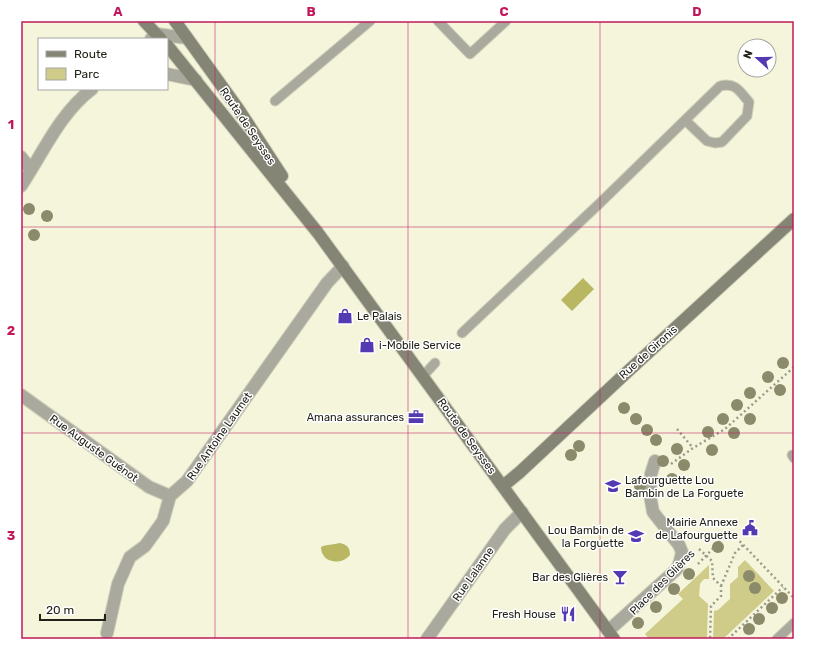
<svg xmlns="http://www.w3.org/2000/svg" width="815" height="660" viewBox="0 0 815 660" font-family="Rubik,sans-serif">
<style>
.green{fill:#cecc88}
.water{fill:#bab763}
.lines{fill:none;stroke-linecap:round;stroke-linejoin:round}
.lane-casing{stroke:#cfcfb9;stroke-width:11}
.street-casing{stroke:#cfcfb9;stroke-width:14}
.secondary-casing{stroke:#cfcfb9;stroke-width:14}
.path{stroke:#9b9b89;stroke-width:2.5;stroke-dasharray:2 3;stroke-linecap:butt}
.lane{stroke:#a9a99e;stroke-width:9}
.street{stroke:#a9a99e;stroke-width:12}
.secondary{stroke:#858576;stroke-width:12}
.tree{fill:#8b8a6b}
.grid{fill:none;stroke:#c2185b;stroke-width:1;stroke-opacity:0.55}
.labels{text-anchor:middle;stroke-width:3;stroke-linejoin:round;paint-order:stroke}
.street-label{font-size:11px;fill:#212118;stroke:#fff}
.poi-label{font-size:11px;fill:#212118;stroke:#fff;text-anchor:end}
.neatline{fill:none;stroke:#c2185b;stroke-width:1.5}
.grid-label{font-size:13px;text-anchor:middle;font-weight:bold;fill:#c2185b}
</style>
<rect width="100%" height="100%" fill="#f5f5dc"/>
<path class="green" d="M745,560L774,591L723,639H713L714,611L718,610L730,599V584L738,577V567Z
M709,565V579H704L700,584L699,596L708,604L707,639H649L645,634L683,599L678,594Z"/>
<path class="water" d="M583,278L594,289L572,311L561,300Z
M340,543C347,545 350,547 350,555C341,566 321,563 321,547C327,544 333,545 340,543Z"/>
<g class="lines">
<defs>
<path id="lane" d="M438,21L470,54L506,21
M275,101L370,21
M462,333L600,203L720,86C736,82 740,92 749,102L747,116L722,142L715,143L707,141L685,120
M423,376L435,363
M792,455L794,458
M777,639L794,623"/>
<path id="street" d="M151,39L156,34L187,38
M167,74L196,80
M21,157L31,170
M21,186C43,153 60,113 92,89
M21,395L149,487L170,496
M608,631L677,569L680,561L682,552L679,545L653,512L650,495L651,474L655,461
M107,633L118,584L130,557L145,546L163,521L170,496L187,481L327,283L343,266
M427,639L505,529L522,512"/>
<path id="secondary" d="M144,21L161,39
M175,21L239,110L282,176
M167,45L318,233L614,639
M503,486L520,472L625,374L794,219"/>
</defs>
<use href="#lane" class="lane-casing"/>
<use href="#street" class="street-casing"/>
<use href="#secondary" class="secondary-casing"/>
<path class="path" d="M677,429L693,448
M671,464L693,448L725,429L794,367
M699,549L712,561L713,578L721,586V596L711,606L710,639
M698,564L730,531L794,598
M721,586L735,553L744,544
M728,639L783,587"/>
<use href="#lane" class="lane"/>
<use href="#street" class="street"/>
<use href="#secondary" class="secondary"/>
</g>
<g class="tree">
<circle cx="29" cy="209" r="6"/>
<circle cx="47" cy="216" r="6"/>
<circle cx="34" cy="235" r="6"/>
<circle cx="783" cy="363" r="6"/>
<circle cx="768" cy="377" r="6"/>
<circle cx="780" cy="390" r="6"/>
<circle cx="750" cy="393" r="6"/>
<circle cx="737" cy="405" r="6"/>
<circle cx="624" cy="408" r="6"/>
<circle cx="636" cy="419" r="6"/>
<circle cx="723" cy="419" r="6"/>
<circle cx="750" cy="419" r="6"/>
<circle cx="647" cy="430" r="6"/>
<circle cx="708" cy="432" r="6"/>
<circle cx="734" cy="433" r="6"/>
<circle cx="656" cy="440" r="6"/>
<circle cx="579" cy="446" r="6"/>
<circle cx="677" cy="449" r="6"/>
<circle cx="712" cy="450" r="6"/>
<circle cx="571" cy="455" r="6"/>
<circle cx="663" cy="461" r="6"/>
<circle cx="684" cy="465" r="6"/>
<circle cx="672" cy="479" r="6"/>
<circle cx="640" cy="486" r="6"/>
<circle cx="718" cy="547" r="6"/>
<circle cx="689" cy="574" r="6"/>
<circle cx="749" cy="576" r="6"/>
<circle cx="755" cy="588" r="6"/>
<circle cx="674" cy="589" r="6"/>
<circle cx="782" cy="598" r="6"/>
<circle cx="656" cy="607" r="6"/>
<circle cx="772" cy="608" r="6"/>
<circle cx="759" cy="619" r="6"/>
<circle cx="638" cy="623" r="6"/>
<circle cx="749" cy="629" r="6"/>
</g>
<path class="grid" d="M215,21V639M408,21V639M600,21V639M21,227H794M21,433H794"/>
<defs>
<symbol id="shop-bare" viewBox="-9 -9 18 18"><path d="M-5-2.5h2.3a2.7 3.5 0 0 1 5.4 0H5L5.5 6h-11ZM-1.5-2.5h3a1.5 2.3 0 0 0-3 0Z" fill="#543ab2" stroke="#fff" stroke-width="2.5" paint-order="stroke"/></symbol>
<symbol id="office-bare" viewBox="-9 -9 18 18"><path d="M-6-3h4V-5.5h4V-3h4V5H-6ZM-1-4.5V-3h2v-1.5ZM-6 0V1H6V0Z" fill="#543ab2" stroke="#fff" stroke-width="2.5" paint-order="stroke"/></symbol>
<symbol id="school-bare" viewBox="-9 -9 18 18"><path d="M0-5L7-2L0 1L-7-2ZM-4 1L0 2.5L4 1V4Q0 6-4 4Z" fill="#543ab2" stroke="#fff" stroke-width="2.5" paint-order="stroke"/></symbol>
<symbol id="civic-bare" viewBox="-9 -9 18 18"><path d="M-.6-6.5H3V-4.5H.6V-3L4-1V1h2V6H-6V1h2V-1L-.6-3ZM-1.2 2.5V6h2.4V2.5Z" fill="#543ab2" stroke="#fff" stroke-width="2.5" paint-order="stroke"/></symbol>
<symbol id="bar-bare" viewBox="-9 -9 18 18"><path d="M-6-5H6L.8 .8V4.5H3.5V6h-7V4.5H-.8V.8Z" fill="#543ab2" stroke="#fff" stroke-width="2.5" paint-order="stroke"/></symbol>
<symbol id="restaurant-bare" viewBox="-9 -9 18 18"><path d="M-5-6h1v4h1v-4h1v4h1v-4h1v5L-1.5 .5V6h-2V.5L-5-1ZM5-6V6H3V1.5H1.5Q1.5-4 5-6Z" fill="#543ab2" stroke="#fff" stroke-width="2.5" paint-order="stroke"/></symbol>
</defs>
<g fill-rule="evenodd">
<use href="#shop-bare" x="334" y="305" width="22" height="22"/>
<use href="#shop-bare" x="356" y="334" width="22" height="22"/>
<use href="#office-bare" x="405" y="406" width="22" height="22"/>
<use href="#school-bare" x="602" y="475" width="22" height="22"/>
<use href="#civic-bare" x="739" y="517" width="22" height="22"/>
<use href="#school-bare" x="625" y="525" width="22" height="22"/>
<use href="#bar-bare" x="609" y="566" width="22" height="22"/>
<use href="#restaurant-bare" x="557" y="603" width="22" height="22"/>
</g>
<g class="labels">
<g class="street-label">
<text transform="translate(248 126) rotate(56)" y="4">Route de Seysses</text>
<text transform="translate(648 352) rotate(-42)" y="4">Rue de Gironis</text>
<text transform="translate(219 436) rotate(-55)" y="4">Rue Antoine Laumet</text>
<text transform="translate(467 436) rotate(54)" y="4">Route de Seysses</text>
<text transform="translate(94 448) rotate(36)" y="4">Rue Auguste Guénot</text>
<text transform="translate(473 574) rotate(-55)" y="4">Rue Lalanne</text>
<text transform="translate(662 582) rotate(-45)" y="4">Place des Glières</text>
</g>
<g class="poi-label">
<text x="357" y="320" text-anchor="start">Le Palais</text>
<text x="379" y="349" text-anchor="start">i-Mobile Service</text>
<text x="404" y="421">Amana assurances</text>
<text x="625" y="484" text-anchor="start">Lafourguette Lou<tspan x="625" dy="13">Bambin de La Forguete</tspan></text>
<text x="738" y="526">Mairie Annexe<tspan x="738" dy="13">de Lafourguette</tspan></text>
<text x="624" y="534">Lou Bambin de<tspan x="624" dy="13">la Forguette</tspan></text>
<text x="608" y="581">Bar des Glières</text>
<text x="556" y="618">Fresh House</text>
</g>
</g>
<rect width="815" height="660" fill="none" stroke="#ffffff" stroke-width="44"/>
<rect x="38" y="38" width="130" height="52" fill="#ffffff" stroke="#a6a6a3"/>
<rect x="46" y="51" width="20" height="6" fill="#858576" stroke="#a6a6a3"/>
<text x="74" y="58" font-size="12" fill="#212118">Route</text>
<rect x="46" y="68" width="20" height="12" fill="#cecc88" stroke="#a6a6a3"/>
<text x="74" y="78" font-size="12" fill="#212118">Parc</text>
<g transform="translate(757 58) rotate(291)"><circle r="19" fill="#ffffff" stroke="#a6a6a3"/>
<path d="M0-3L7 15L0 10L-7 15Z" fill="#543ab2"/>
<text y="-6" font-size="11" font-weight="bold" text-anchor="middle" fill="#212118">N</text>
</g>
<path d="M40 614v6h65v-6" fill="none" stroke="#212118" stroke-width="2"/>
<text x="46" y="614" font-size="12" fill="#212118" stroke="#ffffff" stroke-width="3" paint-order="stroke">20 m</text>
<rect x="22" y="22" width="771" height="616" class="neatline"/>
<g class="grid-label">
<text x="118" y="16">A</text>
<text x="311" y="16">B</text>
<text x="504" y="16">C</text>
<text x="697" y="16">D</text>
<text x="11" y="129">1</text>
<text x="11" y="335">2</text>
<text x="11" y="540">3</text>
</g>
</svg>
